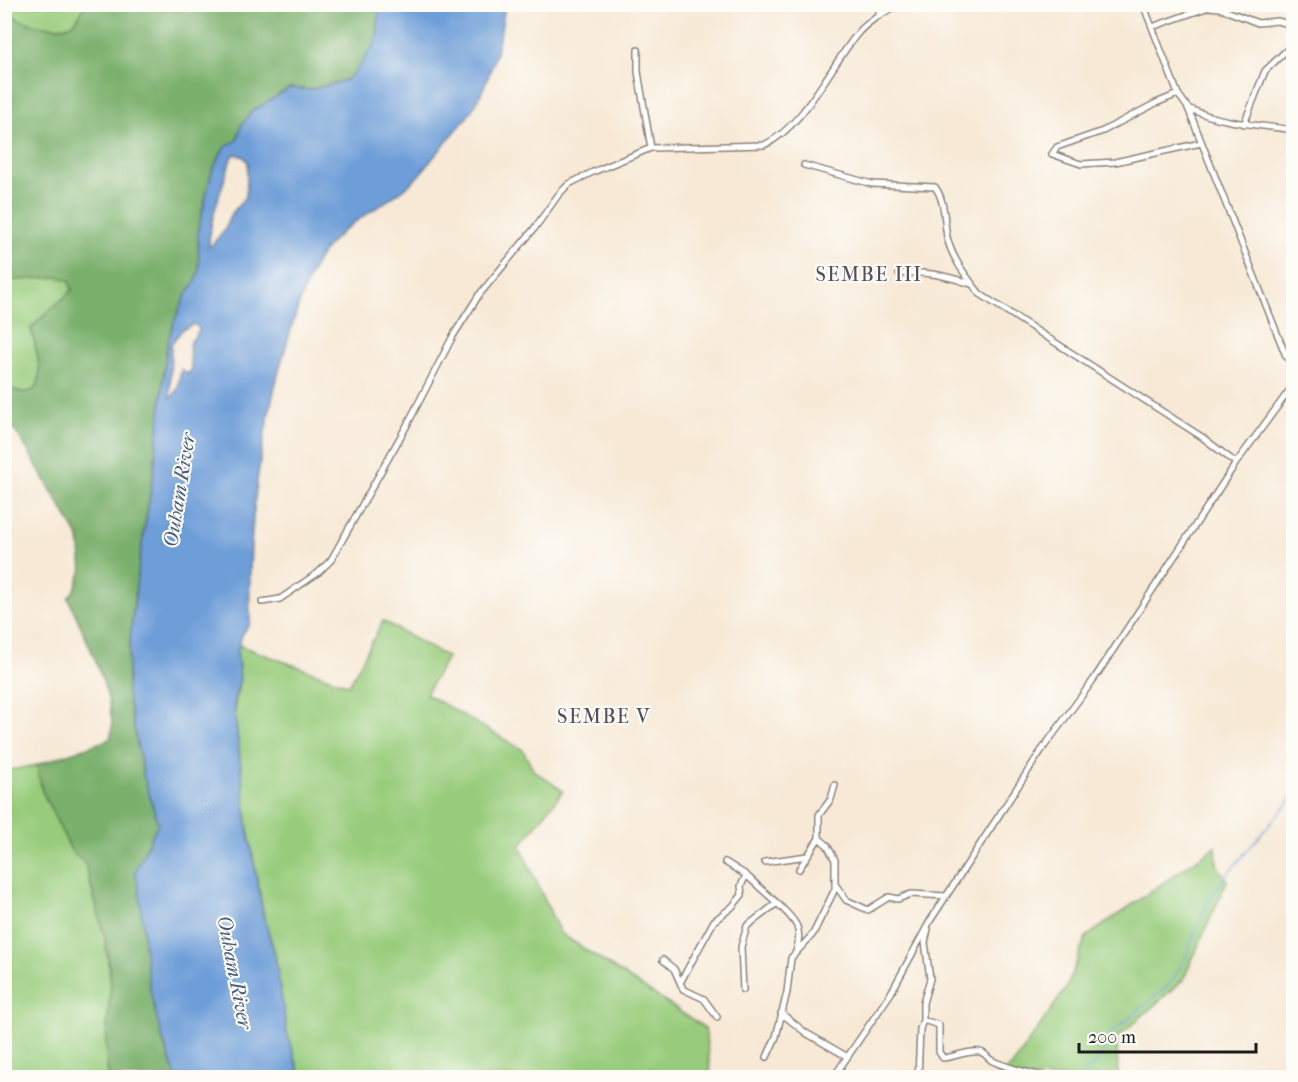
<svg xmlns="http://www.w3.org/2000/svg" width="1298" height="1082" viewBox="0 0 1298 1082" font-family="'IM FELL French Canon',serif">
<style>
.green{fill:#98cc7c;stroke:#5a744c;stroke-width:1.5}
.forest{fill:#7ab06c;stroke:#4b6644;stroke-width:1.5}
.water{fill:#6e9ed8;stroke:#455d7a;stroke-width:1.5;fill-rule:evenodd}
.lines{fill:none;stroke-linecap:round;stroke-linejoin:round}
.stream{stroke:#6e9ed8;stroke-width:1.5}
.street-casing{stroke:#8a8279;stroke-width:8}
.street{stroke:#fff;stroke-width:5}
.labels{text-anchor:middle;stroke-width:4.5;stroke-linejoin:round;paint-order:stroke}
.neighbourhood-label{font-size:20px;letter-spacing:1.5px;fill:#554d5b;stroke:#fdfcf7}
.water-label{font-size:20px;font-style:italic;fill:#455d7a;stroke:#fdfcf7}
</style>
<rect width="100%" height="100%" fill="#fdfcf7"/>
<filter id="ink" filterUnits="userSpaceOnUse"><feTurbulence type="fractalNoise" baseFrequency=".0167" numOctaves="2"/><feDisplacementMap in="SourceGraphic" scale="12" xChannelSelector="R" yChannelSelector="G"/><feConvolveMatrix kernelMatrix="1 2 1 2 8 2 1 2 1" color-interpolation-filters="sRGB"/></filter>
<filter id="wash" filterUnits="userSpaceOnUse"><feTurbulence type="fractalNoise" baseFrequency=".008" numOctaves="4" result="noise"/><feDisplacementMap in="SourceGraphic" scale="24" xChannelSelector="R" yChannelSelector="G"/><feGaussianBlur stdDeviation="1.35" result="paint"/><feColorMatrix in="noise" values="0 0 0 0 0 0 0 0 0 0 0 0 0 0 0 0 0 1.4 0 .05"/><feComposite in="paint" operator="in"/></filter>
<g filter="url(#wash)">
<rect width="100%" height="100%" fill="#f7e9d6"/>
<path class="green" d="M4,5H85C82,11 78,21 72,24C58,32 5,22 4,5Z
M59,277L69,280L72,290L31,328C37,355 56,409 5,387V281Z
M383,621L447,657L426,694L523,750L533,770L563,791L520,846L560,933L705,1028L711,1077H301L287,1033L275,955L263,913L248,829L235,715C234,700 238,693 239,680C241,668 235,656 238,645L349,685Z
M37,765L42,791L72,852L85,863L105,938L111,983L106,1042L108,1077L5,1078V771Z
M1216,846L1217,865L1227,881L1183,980L1117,1038L1118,1077L997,1078L1012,1066L1067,987L1086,937Z"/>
<path class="forest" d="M85,5H379L378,33L374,45L357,71L346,80L322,87L309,90L290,88L241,126L237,140L224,148L212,171L198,230L199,271L196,281L187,293L167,345L154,470L138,569L130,641L127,693L144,778L158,823L135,872L140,891L163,1042L176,1077H108L106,1042L111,983L105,938L85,863L72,852L42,791L37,765L110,739C121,707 82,630 68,598L75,589L82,570L79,538L23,442L5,418V387C56,409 37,355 31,328L72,290L69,280L59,277L5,281L4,10C15,23 57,32 72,24C78,20 82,11 85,5Z"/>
<path class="water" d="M379,5H505C500,43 491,83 468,116C459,128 448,139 439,151C429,162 420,176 409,185C381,208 345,222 323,252C306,277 298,307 289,336C260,430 247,525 250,624L243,633L237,651L240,679L234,700L235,715L248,829L263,913L275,955L287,1033L301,1077H176C164,1043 151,1006 147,969C142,937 144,904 135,872L158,823L144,778L127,693L130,641L138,569L154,470L167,345L175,319L187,293L196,281L199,271L198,230L212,171L224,148L237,140L241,126L252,111L290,88L309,90L322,87L346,80L356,71L374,45L378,33ZM235,154L244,157L248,162L246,196L230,216L225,229L212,245L209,246C210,215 223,187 231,158ZM194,324L200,329L189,344L191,370L188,374L181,369L178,388L173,396L170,397L171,344L182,330Z"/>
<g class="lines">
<path class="stream" d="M1081,1078L1102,1055L1109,1035L1170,984L1185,958L1203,912L1223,879L1294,796"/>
</g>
</g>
<g filter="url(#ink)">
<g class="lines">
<defs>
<path id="street" d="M1143,4L1178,94L1188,108L1286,356L1294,364
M879,15V4
M1152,27L1209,7L1219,8L1258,23L1277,21L1294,25
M638,50V72L651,148
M1178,94L1156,103L1103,131L1057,147L1052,154L1081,164L1115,162L1201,143
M1188,108C1220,123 1258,125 1294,130
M1244,124L1265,71L1294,43
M804,165L872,184L935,187C945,200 944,220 947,237C952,259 966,276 980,294L1202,437L1236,463
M899,274C925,270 947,276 971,284
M262,602L280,599L319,572L331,560L406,427L453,336L479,295L534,229L559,194L569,184L593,172L651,148L764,145C803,128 831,65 858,33C869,20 885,12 900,4
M725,862L746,875L777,903
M765,862L807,856
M799,869L819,838
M835,884L846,900L868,910L889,897L898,899L911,894L946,896
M663,960L674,969L683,989L704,999L717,1017
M681,981L714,921L732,907L742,895L741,886L746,875
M743,990L741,947L747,926L777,903C794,920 804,926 796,952
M781,1013L806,1033L846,1056
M923,1020L939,1025V1052L943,1058C957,1057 967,1050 980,1052C986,1053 986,1057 991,1060C1001,1066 1039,1076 1050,1077
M767,1057L776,1037L787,992L791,958L813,934L835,889V860L827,845L819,838V815L831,799L835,785
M833,1078L891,993L930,921L1041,751L1094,679L1236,463L1294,384
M918,1078L920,1029L923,1020V1003L930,979L925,942L928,929"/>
</defs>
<use href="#street" class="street-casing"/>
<use href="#street" class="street"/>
</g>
</g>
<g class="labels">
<g class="neighbourhood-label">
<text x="869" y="281">SEMBE III</text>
<text x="604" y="723">SEMBE V</text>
</g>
<g class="water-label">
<text transform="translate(179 490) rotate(-81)" y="7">Ouham River</text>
<text transform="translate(235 972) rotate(79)" y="7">Ouham River</text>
</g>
</g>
<rect width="1298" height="1082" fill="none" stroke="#fdfcf7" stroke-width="24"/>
<path d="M1079 1043v9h177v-9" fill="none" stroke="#1c1c1c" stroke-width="3"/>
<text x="1088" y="1043" font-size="18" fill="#1c1c1c" stroke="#fdfcf7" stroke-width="4.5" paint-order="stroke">200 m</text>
</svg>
